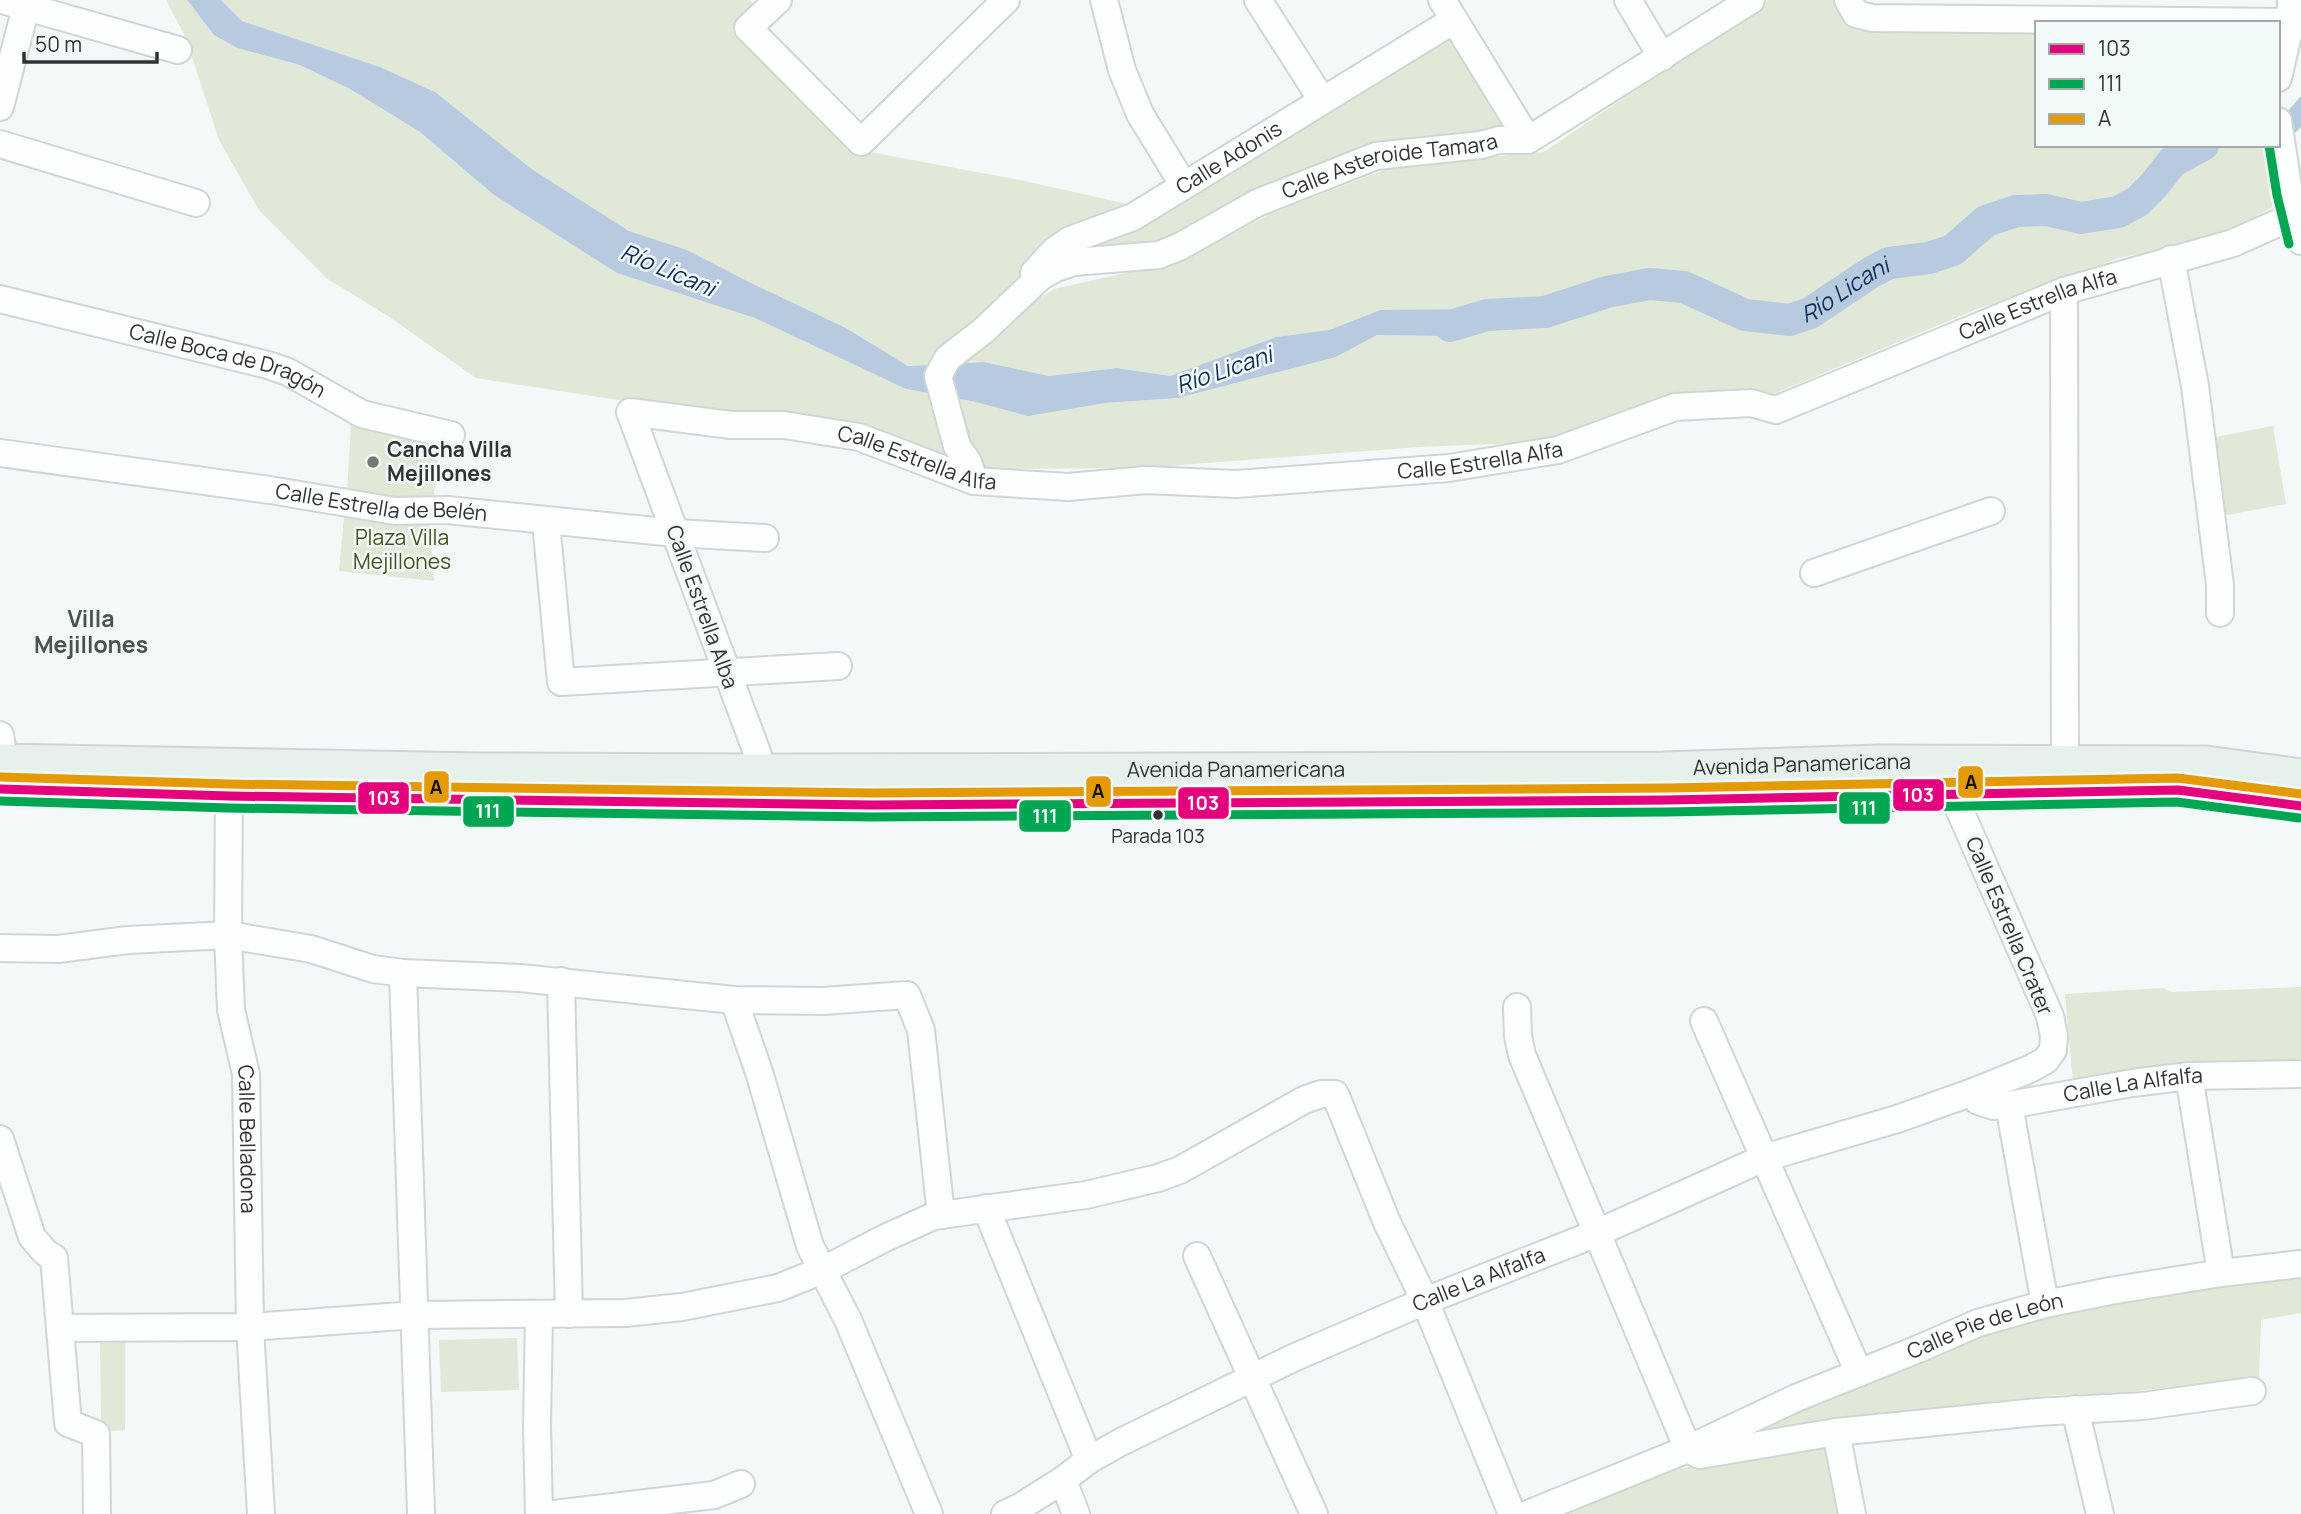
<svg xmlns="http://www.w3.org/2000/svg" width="2301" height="1514" viewBox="0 0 2301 1514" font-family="Manrope,sans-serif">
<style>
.green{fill:#e0e8d7}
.water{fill:#b8cae0}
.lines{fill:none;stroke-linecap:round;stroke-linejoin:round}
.river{stroke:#b8cae0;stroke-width:32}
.minor-casing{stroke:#d2d5d5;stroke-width:30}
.major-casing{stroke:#d2d4d4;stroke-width:37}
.minor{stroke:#fdfefe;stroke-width:26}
.major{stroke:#e6f1eb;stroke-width:33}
.bus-1-casing{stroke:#f2f9f9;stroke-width:14}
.bus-2-casing{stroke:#f2f9f9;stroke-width:14}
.bus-3-casing{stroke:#f2f9f9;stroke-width:14}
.bus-1{stroke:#e5007d;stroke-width:9}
.bus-2{stroke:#00a651;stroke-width:9}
.bus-3{stroke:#e39a05;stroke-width:9}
.poi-dot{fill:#747877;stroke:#f2f9f9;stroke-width:2.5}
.bus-dot{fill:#303332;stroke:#f2f9f9;stroke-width:2.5}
.labels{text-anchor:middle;stroke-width:5;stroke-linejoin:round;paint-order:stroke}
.bus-label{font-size:19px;fill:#303332;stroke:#f2f9f9}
.street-label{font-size:21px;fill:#303332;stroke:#f2f9f9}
.poi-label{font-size:21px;font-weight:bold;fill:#303332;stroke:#f2f9f9;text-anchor:start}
.park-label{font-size:21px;fill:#46531a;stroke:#f2f9f9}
.water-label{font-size:23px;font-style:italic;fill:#0d2f57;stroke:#f2f9f9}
.neighbourhood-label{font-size:23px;font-weight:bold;fill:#4c5252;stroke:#f2f9f9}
.line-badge{stroke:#f2f9f9;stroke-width:2.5}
.badge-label{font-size:19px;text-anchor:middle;font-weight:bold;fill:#fff}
.pale-badge-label{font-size:19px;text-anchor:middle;font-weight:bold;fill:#111}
</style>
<rect width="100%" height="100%" fill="#f3f8f8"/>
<path class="green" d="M166,0H187L214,35L237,48L300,65L350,89L420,132L494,195L617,273L755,317L906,389L932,394L950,463L741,412L665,407L476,378L388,316L326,278L259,210L219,140L186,38Z
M221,0H750L754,4L732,30L859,150L1025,181L1127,204L1052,240L999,302L1013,315L1054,289L1182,260L1272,213L1395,166L1544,152L1769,0H1833L1843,20L1860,31L2037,33V145H2265L2274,206L2215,240L2118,258L2033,292L1977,309L1774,394L1669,400L1546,442L1419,447L1141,468L979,469L954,398L976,402L1105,403L1178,398L1336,357L1377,335L1440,336L1431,310H1380L1329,330L1276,337L1170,376L1117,368L1049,376L984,362L908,366L846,328L748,282L687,250L629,231L533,170L435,92L380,67L242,21Z
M1453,35L1508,128L1387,140L1279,181L1180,235L1142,243L1070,252L1112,240Z
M351,423L405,430L420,435L438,456L433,502L347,494Z
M2273,426L2286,504L2221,516L2210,438Z
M344,518L430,525L434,581L339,571Z
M2301,987V1061L2241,1062L2073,1083L2065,994L2162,988L2173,992Z
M2301,1276V1313L2261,1320L2259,1378L2107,1394L2056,1395L1962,1407L1711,1446L1988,1331L2064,1312L2237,1281Z
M517,1338L519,1390L441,1392L439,1340Z
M125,1342V1430L110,1431L101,1419L100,1343Z
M1815,1445H1826L1842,1514H1553L1632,1483L1683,1468Z"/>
<path class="water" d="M187,0H221L242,21L380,67L435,92L533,170L629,231L687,250L751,283L846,328L908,366L984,362L1049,376L1117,368L1170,376L1276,337L1329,330L1380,310L1484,309L1497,322L1440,336L1377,335L1336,357L1178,398L1105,403L1028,416L976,402L906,389L755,318L617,273L494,195L420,132L350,89L300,65L237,48L214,35Z
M2301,96V127L2290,138L2286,113Z"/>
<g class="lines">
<path class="river" id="s1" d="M1450,326L1487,315L1545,312L1607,292L1649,284L1684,287L1745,315L1790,320L1810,313L1870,273L1889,263L1929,258L1953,250L1986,221L2016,211L2046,210L2081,218L2118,212L2137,202L2154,185L2172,162L2203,145"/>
<defs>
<g id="minor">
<path d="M2,0L178,50"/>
<path d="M778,0L748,28L861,142L1006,0"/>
<path d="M1104,0L1122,70L1140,114L1183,184"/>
<path d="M1258,0L1322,100"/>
<path d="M1442,0L1528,140"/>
<path d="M1628,0L1662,57"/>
<path d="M1848,0L1856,14L1872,18L2291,22"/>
<path d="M2278,78L2291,22V0"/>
<path d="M0,107L26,7"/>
<path d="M2278,121L2289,193L2301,241"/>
<path d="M0,144L196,203"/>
<path d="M2171,259L2195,386L2220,585V613"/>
<path id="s2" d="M1034,273L1054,251L1070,240L1133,217L1454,20"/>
<path d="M2064,291L2065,763"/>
<path id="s3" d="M0,299L268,365L288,372L362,414L451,435"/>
<path id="s4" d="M0,453L270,490L395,511L447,510L675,533L765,538"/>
<path id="s5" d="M974,481L968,462L957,446L938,376L948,358L983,331L1040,277L1056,268L1074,262L1159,255L1179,247L1257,203L1376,156L1481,145L1499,140H1528L1751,0"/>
<path d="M546,522L561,682L838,666"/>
<path d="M1814,573L1991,511"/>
<path d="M0,735L7,777"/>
<path id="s6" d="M229,779L228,935L231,1010L246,1074L250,1327L261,1514"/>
<path id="s7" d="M760,791L758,755L630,412L731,425H784L859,437L974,481L1068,487L1146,480L1236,484L1449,468L1558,450L1675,407L1751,403L1776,410L2064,291L2233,243L2294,216"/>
<path d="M0,948L58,949L128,940L228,935L311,949L373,969L403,973L520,978L734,1000L823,1001L907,995L921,1030L941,1215"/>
<path d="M403,973L421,1514"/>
<path d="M561,981L569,1314"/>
<path d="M734,1000L760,1075L810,1246L848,1320L929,1514"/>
<path d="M1517,1007L1518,1036L1522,1055L1688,1449L1700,1455L1836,1432L2037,1412L2143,1406L2252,1391"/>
<path d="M1704,1021L1859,1373"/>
<path d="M2189,1076L2221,1273"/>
<path id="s8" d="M1973,1092L1978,1101L1994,1106L2009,1105L2132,1083L2189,1076L2301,1074"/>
<path d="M2009,1105L2045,1304"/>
<path d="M0,1139L32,1237L45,1252L54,1258L68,1423L96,1434L97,1514"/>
<path d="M986,1208L1089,1460"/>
<path d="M1197,1256L1314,1514"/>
<path d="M60,1328L250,1327L415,1315L625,1313L682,1307L778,1288L823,1270L887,1237L934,1216L1086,1195L1158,1178L1180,1170L1304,1100L1321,1094H1335L1386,1220L1425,1301L1512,1514"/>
<path d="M2075,1409L2100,1514"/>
<path d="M1836,1432L1852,1514"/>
<path d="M1063,1480L1076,1514"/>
<path d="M539,1514L537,1426L539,1314"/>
<path d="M554,1514L714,1495L741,1484"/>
<path id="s9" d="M1005,1514L1020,1507L1063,1480L1089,1460L1121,1442L1293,1358L1425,1301L1597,1233L1764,1158L1897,1119L1973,1092L2030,1069L2046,1060L2053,1050L2054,1036L2050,1016L1953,795V779"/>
<path id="s10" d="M1528,1514L1688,1449L1796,1398L1916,1350L1978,1323L2045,1304L2110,1291L2221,1273L2301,1264"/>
</g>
<g id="major">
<path id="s11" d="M0,761L478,770L759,771L1663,769L1880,762L2206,763L2301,776"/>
<path d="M0,789L229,796L872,805L1668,800L2178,790L2301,806"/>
</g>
</defs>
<use href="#minor" class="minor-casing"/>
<use href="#major" class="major-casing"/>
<use href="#minor" class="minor"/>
<use href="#major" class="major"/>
<defs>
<path id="bus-1" d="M0,789L229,796L872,805L1668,800L2178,790L2301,806"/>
<path id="bus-2" d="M2269,145L2277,195L2289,244
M0,801L229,808L872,817L1668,812L2177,802L2299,818"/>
<path id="bus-3" d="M0,777L229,784L872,793L1668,788L2178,778L2301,794"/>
</defs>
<use href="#bus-1" class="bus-1-casing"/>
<use href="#bus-2" class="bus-2-casing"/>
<use href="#bus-3" class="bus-3-casing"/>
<use href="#bus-1" class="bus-1"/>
<use href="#bus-2" class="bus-2"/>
<use href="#bus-3" class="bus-3"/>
</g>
<circle class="poi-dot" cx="373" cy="462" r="7"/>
<circle class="bus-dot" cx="1158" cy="815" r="6"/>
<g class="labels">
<g class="bus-label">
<text x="1158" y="843">Parada 103</text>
</g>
<g class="street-label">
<text dy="7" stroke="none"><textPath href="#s2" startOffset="229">Calle Adonis</textPath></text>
<text dy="7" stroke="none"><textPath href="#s5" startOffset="628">Calle Asteroide Tamara</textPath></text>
<text dy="7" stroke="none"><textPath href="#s7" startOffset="1852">Calle Estrella Alfa</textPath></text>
<text dy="7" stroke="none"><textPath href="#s3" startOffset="236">Calle Boca de Dragón</textPath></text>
<text dy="7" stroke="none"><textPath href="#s7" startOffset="695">Calle Estrella Alfa</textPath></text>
<text dy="7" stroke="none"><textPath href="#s7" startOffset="1264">Calle Estrella Alfa</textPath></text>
<text dy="7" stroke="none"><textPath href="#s4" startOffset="385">Calle Estrella de Belén</textPath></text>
<text transform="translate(702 607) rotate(70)" y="7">Calle Estrella Alba</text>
<text dy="7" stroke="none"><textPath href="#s11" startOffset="1802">Avenida Panamericana</textPath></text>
<text dy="7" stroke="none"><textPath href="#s11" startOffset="1236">Avenida Panamericana</textPath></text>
<text transform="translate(2009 926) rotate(67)" y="7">Calle Estrella Crater</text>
<text dy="7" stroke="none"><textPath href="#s8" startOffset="168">Calle La Alfalfa</textPath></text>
<text dy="7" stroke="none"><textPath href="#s6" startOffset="362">Calle Belladona</textPath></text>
<text dy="7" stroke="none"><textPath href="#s9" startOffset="530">Calle La Alfalfa</textPath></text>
<text dy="7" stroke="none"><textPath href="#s10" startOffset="495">Calle Pie de León</textPath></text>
</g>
<g class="poi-label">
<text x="387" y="457">Cancha Villa<tspan x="387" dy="24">Mejillones</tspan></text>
</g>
<g class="park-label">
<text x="402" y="545">Plaza Villa<tspan x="402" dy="24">Mejillones</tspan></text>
</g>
<g class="water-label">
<text transform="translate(668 270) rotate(23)" y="8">Río Licani</text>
<text dy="8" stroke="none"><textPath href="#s1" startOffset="415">Río Licani</textPath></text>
<text transform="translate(1224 370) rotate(-19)" y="8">Río Licani</text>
</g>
<g class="neighbourhood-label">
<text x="91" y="627">Villa<tspan x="91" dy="26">Mejillones</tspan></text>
</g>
</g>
<g class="line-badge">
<rect x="1957" y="765" width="27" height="34" rx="7" fill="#e39a05"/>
<rect x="423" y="770" width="27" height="34" rx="7" fill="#e39a05"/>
<rect x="1085" y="775" width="27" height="33" rx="7" fill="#e39a05"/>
<rect x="1892" y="778" width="53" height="34" rx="7" fill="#e5007d"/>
<rect x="357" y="781" width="53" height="34" rx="7" fill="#e5007d"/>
<rect x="1177" y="786" width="53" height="34" rx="7" fill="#e5007d"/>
<rect x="1838" y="791" width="53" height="34" rx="7" fill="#00a651"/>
<rect x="462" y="795" width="53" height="33" rx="7" fill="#00a651"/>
<rect x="1018" y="799" width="54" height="34" rx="7" fill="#00a651"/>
</g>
<g class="badge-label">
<text x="1918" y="802">103</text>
<text x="384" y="805">103</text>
<text x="1203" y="810">103</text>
<text x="1864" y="815">111</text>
<text x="488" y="818">111</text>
<text x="1045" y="823">111</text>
</g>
<g class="pale-badge-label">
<text x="1971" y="789">A</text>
<text x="436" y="794">A</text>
<text x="1098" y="798">A</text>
</g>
<rect x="2035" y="21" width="245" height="126" fill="#f2f9f9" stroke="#a4aaa9" stroke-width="2"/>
<rect x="2049" y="44" width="35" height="10" fill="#e5007d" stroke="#a4aaa9" stroke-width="2"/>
<text x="2098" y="56" font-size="21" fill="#303332">103</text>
<rect x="2049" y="79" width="35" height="10" fill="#00a651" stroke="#a4aaa9" stroke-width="2"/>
<text x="2098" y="91" font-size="21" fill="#303332">111</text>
<rect x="2049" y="114" width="35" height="10" fill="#e39a05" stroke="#a4aaa9" stroke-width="2"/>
<text x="2098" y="126" font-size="21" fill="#303332">A</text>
<path d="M24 52v10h133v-10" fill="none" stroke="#303332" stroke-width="3.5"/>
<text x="35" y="52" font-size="21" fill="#303332" stroke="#f2f9f9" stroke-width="5" paint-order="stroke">50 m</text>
</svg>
